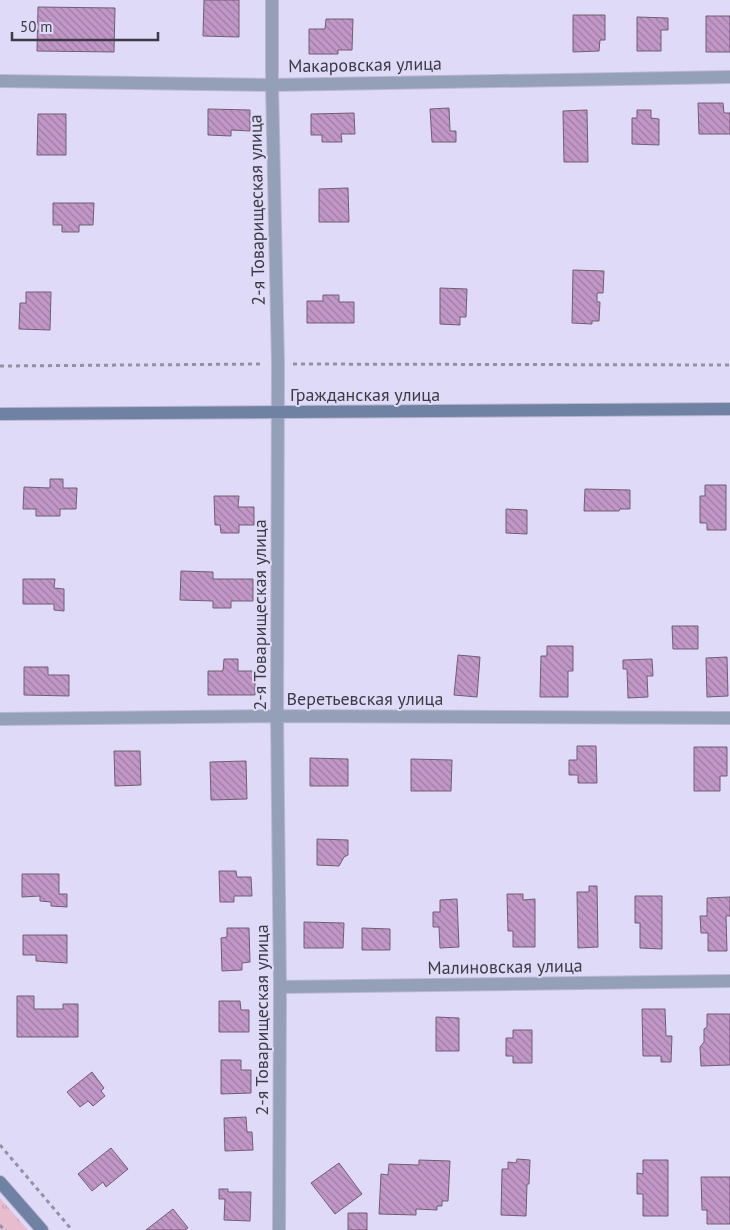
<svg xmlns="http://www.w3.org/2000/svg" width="730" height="1230" viewBox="0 0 730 1230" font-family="'PT Sans',sans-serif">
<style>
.grass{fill:url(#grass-tufts)}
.building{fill:url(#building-back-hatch);stroke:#705e72}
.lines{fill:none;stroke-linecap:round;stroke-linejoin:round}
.street-casing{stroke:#bbb7d0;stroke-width:14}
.secondary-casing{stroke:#bbb7d0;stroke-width:14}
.path{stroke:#9491a5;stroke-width:3;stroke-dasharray:4 4;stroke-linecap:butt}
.street{stroke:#94a0b8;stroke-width:12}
.secondary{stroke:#7082a4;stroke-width:12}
.labels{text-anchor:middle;stroke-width:4;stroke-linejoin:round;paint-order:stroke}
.street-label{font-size:18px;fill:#3b3a45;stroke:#dfdaf7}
</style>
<defs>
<pattern id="grass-tufts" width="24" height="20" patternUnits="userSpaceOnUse" patternTransform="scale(1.25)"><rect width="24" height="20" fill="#e7bcce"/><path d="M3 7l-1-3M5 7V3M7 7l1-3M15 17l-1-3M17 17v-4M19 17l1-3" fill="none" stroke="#c7a2b2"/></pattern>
<pattern id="building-back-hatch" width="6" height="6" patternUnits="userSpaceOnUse" patternTransform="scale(1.25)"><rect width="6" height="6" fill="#c197c7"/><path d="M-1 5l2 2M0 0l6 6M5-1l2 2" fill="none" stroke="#9e7ca3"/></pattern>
</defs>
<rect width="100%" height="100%" fill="#dfdaf7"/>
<path class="grass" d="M0,1198L28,1230H0Z"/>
<path class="building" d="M204,0H239V37L203,36Z
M38,7L115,8L114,52L37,51Z
M573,15H605V40H600L599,51L573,52Z
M706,16H730V52H706Z
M637,17L668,18V30H661V51H637Z
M326,19H353L352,50H338V54H309V29H325Z
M698,103H723L724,113H730V134H699Z
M449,108L450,131H456V142H432L430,109Z
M208,109L250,110V131L231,130V136L208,135Z
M587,110L588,162H564L563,111Z
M637,110H651V118L659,119V145L632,144V118H637Z
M354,113L355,134H341L342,142H322V135H311V114Z
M38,114H66V155H37Z
M348,188L349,222H319V189Z
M53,203H94L93,225H79V232H62V225H53Z
M573,270L604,271L603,293H597V302H600L599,321H592V324L572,323Z
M440,288L467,289L466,317H460V325L440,324Z
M26,292H51L50,330L19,329L20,303H26Z
M323,295H339V302H354V323H307V301H323Z
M50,479H63V488H77L76,509H60V516H36V509H23L24,487L50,488Z
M705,485H726V530H707V523H700V496H705Z
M585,489L630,490V509H620L619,511H584Z
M214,496H239L238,507H254V525H239V533H221L220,525H215Z
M506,509L527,510V534L506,533Z
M181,571L213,572V579H253V601H231V608H213V601L180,600Z
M23,579H55L54,588L64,589V611L54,610V604H23Z
M672,626H698V649H673Z
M547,646H573V671H568V697H540L541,656H547Z
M458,655L480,657L477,697L454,695Z
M727,657L728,696L707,697L706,658Z
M224,659H238V671H255V695H208V671H223Z
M652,659L653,676H647L648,697L628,698L627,669H623V660Z
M24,667H48V675H69V696L24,695Z
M577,746H596L597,783H578V775H569V760H577Z
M694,747H727V776H720V791H694Z
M114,751H140L141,785L115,786Z
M310,758L348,759V786H310Z
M411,759L452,760L451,791H411Z
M246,761L247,799L211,800L210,762Z
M317,839L348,840V855L344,857L339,866L317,865Z
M219,871H236L237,877H251L252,896H234V902H220Z
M22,874H59V894H67V907L51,906V902L40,901V896L22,897Z
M589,886H597L598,947L578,948L577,892H589Z
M507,894H523V900L535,899V947H513V931H508Z
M635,896H662V949L640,948V923H635Z
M730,897V916H726L727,951H708V933H701L700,916H707V898Z
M457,899L459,947L440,948L439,927H433V912H440V900Z
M304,922L344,923L343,948H304Z
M227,928H249L250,962L242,963V970L222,971L221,938L227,937Z
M362,928L390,929V950H362Z
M23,935H67V963L36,961V955H23Z
M17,996H34V1009H63V1004H78V1037H17Z
M219,1001H240L241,1010H249V1032H219Z
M642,1009H665L666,1036H672L671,1062H661V1056H643Z
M707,1014H730V1065L701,1066L700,1047L704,1042V1029L707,1027Z
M436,1017L459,1018V1051H436Z
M513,1030H532V1063H513V1056H506V1038H513Z
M221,1060H241V1070H251V1093L221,1094Z
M92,1072L104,1088L101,1091L105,1096L93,1106L88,1101L80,1107L67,1092Z
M246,1117L247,1132H252L253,1150L225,1151L224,1118Z
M111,1148L128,1169L106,1187L103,1182L92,1191L78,1174Z
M517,1159L530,1160L529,1184H527L526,1216L501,1215L502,1169H508V1162L516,1163Z
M419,1160L450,1161L448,1201H442V1206H437V1210L416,1209V1215L379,1214L381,1174L388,1175L389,1164L419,1165Z
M643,1160H668V1216H643V1194H637V1173L643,1174Z
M339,1163L362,1194L335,1214L311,1183Z
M701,1177H730V1224H707V1210H702Z
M219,1189H228V1192H251L250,1221L224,1220L225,1199H219Z
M173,1209L188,1228L185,1230H146Z
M348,1213H367V1230H348Z"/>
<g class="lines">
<defs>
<path id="street" d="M272,0V85L278,364L277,716L280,987L279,1230
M0,81L272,85L730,77
M0,719L277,716L730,718
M280,987L730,981"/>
<path id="secondary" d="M0,414L730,409
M0,1182L42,1230"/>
</defs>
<use href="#street" class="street-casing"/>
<use href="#secondary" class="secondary-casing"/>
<path class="path" d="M293,364L730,365
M0,366L264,364
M0,1145L72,1230
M0,1225L4,1230"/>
<use href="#street" class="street"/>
<use href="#secondary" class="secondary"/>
</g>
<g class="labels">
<g class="street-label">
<text transform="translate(365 65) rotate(-1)" y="6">Макаровская улица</text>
<text transform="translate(257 210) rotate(-91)" y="6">2-я Товарищеская улица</text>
<text x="365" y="401">Гражданская улица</text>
<text transform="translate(260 615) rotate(-90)" y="6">2-я Товарищеская улица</text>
<text x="365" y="705">Веретьевская улица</text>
<text transform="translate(505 967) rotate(-1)" y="6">Малиновская улица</text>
<text transform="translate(262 1020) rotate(-90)" y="6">2-я Товарищеская улица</text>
</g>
</g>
<path d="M12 32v8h146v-8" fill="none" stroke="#3b3a45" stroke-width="2.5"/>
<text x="20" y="32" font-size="15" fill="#3b3a45" stroke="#dfdaf7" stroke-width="4" paint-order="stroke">50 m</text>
</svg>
